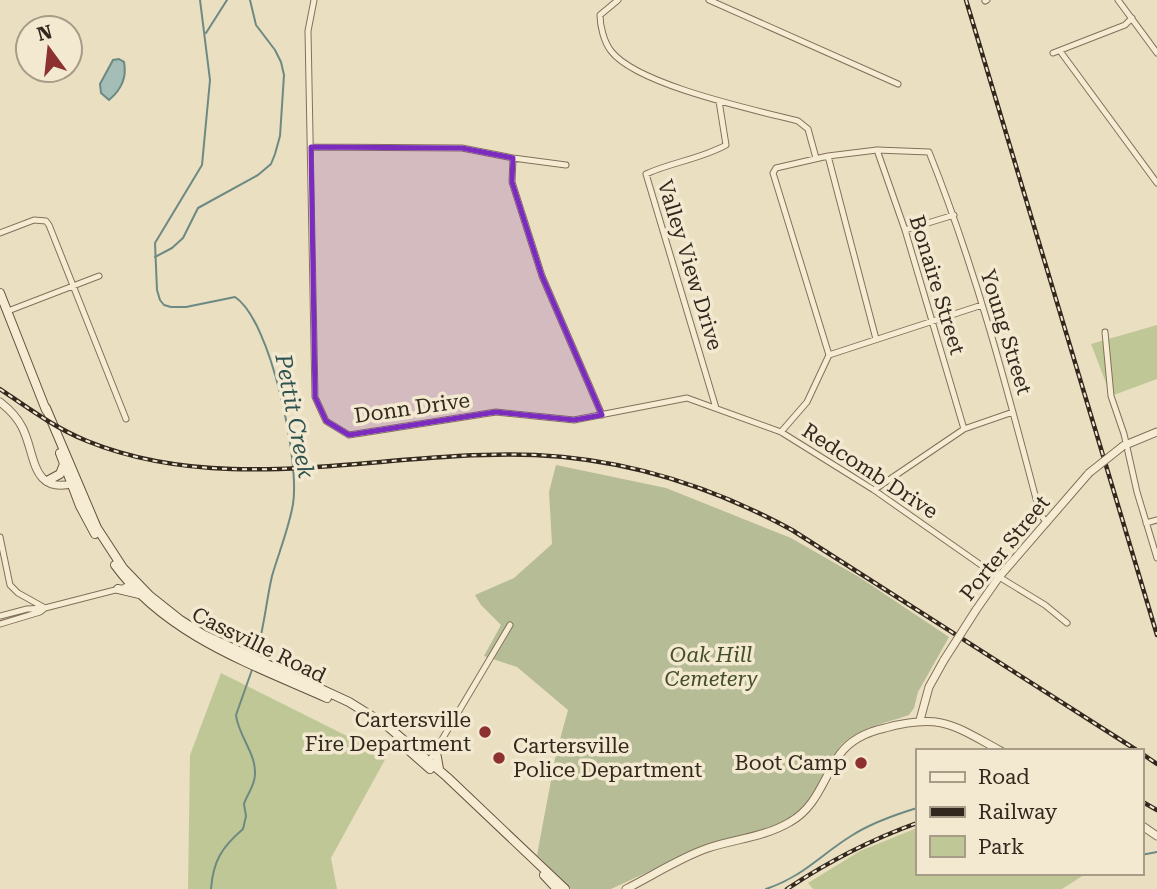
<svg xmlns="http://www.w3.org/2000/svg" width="1157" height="889" viewBox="0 0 1157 889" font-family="'Roboto Serif',serif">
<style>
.green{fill:#c0c796}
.cemetery{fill:#b6bc95}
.water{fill:#a4bdb6;stroke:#6c8a83;stroke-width:2}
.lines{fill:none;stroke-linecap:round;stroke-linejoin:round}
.stream{stroke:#6c8a83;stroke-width:2}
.minor-casing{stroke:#82715a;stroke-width:7}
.tertiary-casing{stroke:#82715a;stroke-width:9}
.secondary-casing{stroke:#64523e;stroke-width:10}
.minor{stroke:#f6ecd4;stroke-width:5}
.tertiary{stroke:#f6ecd4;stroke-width:7}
.secondary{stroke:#f6ecd4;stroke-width:8}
.rail-casing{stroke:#33281d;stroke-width:4.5}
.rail{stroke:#f2e9d0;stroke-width:2;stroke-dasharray:5;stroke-linecap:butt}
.tertiary-bridge-casing{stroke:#82715a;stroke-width:9;stroke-linecap:butt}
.tertiary-bridge{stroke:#f6ecd4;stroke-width:7}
.marked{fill:#7b2cbf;fill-opacity:0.2;stroke:#7b2cbf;stroke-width:5;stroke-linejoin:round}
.poi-dot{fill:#8c312f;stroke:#f2e9d0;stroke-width:2.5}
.labels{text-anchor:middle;stroke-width:7;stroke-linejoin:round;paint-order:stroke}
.street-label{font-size:21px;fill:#33281d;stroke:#f2e9d0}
.park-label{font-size:21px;font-style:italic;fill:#434e26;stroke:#f2e9d0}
.poi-label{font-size:21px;fill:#33281d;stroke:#f2e9d0;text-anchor:end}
.water-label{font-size:23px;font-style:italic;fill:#2e5250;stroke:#f2e9d0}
</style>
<rect width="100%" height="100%" fill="#eadfc1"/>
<path class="green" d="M1157,325V379L1111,396L1091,344Z
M221,673L387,756L331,858L337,889H188L190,755Z
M917,828V873H1087L1062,889H813L808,883L860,851Z"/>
<path class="cemetery" d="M556,465L666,488L791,538L859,577L949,637L918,692L914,708L909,715C884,724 859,727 840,746L818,789L811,801L792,818L772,827L704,846L611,889H571L537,855L556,754L568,710L517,667L484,656L501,625L481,605L475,595L514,578L552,544L549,492Z"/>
<path class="water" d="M119,59L124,62C127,77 121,90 109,100L101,93L100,84L113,60Z"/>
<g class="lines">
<path class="stream" d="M200,0L210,80L202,165L155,243L157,290L160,300L164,305L171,307H186L235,297C271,320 300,462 293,504C289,528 279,552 272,576C266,602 264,629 256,655
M206,33L227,0
M155,257L172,248L183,238L198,208L258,175L271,164L275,154L280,136L284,75L281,62L275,50L256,25L250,0
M1141,855L1157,852
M211,889C213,861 222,847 243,829L246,816L244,804C247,794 255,786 255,774C256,753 238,735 236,715L253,667
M766,889C804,876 819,856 851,836C871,823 894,815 917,808"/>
<defs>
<path id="minor" d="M314,0L308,31L315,397L326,421L349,435L496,412L574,420L687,398L781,432L874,490L991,572L1045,605L1067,623
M618,0L600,15C600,26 604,42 611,51C637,85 755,110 798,121L808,129L816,158
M709,0L898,84
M1118,0L1157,53
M985,1L987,0
M1060,51L1157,183
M1053,53L1125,25L1132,18
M311,147L462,148L513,158L566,165
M877,150L905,230L964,429
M828,156L876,339
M513,158L512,182L542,276L602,415
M905,230L954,215
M0,233L34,220L46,221L49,225L126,419
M8,311L99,276
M1105,332L1111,396L1124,434L1137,492L1157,558
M829,355L773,173L776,168L828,156L877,150L929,152C976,269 1008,392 1040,514L1047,523
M716,408L646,174C672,162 701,159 726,145L719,101
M781,432L807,402L829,355L982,305
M874,490L964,429L1013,412
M1146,523L1157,520
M0,537L10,585L18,593L45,608
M0,616L27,609L45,608L123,588L132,583
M0,624L40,612L45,608
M428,763L510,625"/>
<path id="tertiary" d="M0,402C9,409 17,417 22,427C36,453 30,496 76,483
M1123,446L1157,432
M976,610L999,577L1089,473
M920,720L929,687L944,660
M1141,825L1157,836
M626,889C654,875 679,858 708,848C735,839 765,837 790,822C817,807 823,778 840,754C851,739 867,732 885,728C941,713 953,725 1001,751"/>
<path id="secondary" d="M0,293L46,410
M46,408L97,528L123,568L150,596L179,619L204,635L349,702L386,725L447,777L565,889
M60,453L80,506L95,534
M47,481L60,474L64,464
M115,565C166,635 251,664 327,698
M118,589L139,594
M397,740L430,769
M436,752L439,769
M544,875L557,889"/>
</defs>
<use href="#minor" class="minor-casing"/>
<use href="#tertiary" class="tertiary-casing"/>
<use href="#secondary" class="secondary-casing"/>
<use href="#minor" class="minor"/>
<use href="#tertiary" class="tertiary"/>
<use href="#secondary" class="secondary"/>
<defs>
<path id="rail" d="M966,0L1157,635
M0,389C28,408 55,428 87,441C230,499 386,449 535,455C627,459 711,486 792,530L1138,751
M1141,753L1157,764
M1141,801L1157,810
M787,889C829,861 870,840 917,823"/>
</defs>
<use href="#rail" class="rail-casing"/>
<use href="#rail" class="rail"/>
<defs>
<path id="tertiary-bridge" d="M1089,473L1123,446
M944,660L976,610"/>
</defs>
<use href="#tertiary-bridge" class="tertiary-bridge-casing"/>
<use href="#tertiary-bridge" class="tertiary-bridge"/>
</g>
<path class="marked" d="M311,147L462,148L513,158L512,182L542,276L602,415L574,420L496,412L349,435L326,421L315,397Z"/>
<g class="poi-dot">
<circle cx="485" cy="732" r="7"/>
<circle cx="499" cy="758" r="7"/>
<circle cx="861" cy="763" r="7"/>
</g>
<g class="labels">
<g class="street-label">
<text transform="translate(690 265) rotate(73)" y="7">Valley View Drive</text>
<text transform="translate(937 285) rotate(73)" y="7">Bonaire Street</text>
<text transform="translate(1006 332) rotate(73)" y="7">Young Street</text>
<text transform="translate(412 408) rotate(-8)" y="7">Donn Drive</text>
<text transform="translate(870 471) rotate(33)" y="7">Redcomb Drive</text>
<text transform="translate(1005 548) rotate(-51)" y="7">Porter Street</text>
<text transform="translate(259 645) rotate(26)" y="7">Cassville Road</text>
</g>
<g class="park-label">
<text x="711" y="662">Oak Hill<tspan x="711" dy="24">Cemetery</tspan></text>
</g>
<g class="poi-label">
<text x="471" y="727">Cartersville<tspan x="471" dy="24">Fire Department</tspan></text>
<text x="513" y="753" text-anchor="start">Cartersville<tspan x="513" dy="24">Police Department</tspan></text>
<text x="847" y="770">Boot Camp</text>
</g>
<g class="water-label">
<text transform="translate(295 416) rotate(79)" y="8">Pettit Creek</text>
</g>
</g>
<rect x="916" y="749" width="228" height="126" fill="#f2e9d0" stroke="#a69c88" stroke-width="2"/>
<rect x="930" y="772" width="35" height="10" fill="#f6ecd4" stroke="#a69c88" stroke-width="2"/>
<text x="978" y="784" font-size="21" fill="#33281d">Road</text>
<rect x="930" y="807" width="35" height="10" fill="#33281d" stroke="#a69c88" stroke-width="2"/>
<text x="978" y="819" font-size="21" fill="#33281d">Railway</text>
<rect x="930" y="836" width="35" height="21" fill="#c0c796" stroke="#a69c88" stroke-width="2"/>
<text x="978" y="854" font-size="21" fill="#33281d">Park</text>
<g transform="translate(49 49) rotate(345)"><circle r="33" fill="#f2e9d0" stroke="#a69c88" stroke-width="2"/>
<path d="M0-5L12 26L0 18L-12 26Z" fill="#8c312f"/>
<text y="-10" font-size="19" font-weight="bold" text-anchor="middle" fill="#33281d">N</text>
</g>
</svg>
